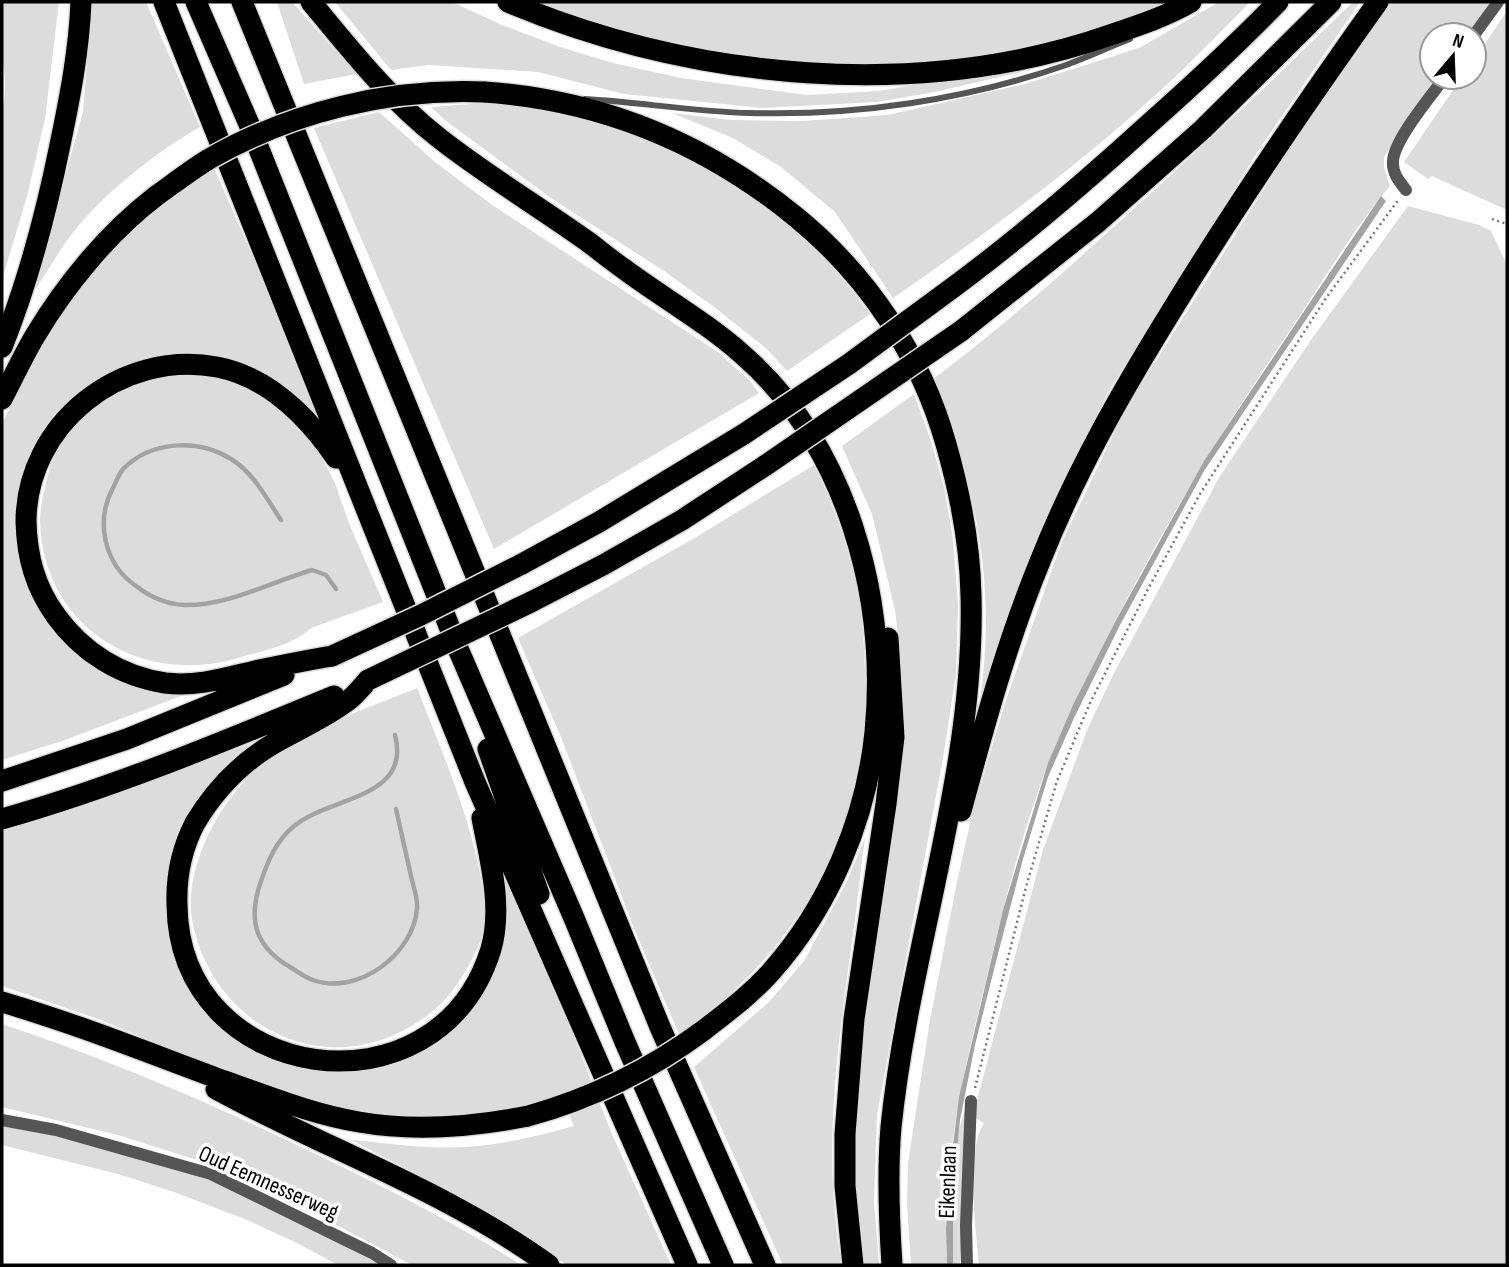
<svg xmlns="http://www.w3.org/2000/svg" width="1509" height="1267" viewBox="0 0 1509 1267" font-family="'Sofia Sans Condensed',sans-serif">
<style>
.green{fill:#dcdcdc}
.water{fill:#a3a3a3}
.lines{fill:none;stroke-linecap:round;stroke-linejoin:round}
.stream{stroke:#a3a3a3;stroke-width:4.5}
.highway-casing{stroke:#dbdbdb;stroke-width:24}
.path{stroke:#777;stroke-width:2.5;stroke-dasharray:2 3.5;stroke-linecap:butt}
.lane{stroke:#555;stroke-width:6}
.street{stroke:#555;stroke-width:12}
.highway{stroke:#000;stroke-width:21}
.highway-bridge-casing{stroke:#dbdbdb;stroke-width:24;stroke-linecap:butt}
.highway-bridge{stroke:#000;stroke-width:21}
.labels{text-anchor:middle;stroke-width:7;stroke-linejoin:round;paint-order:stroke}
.street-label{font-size:23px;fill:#000;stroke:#fff}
</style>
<rect width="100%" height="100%" fill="#fff"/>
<path class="green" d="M2,2H59L45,119L27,196L2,280V109C8,89 4,73 2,53C0,36 2,18 2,2Z
M92,2H146L200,127C154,153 96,199 66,242C54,259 45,276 33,292L83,112Z
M277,2H292L357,74L304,84Z
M335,2H452L502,25L560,47L613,63L681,78L807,95L879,91L1020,66L1021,72L935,92L876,102L763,108L624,94L538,72L428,65L391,70Z
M516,2H1178L1145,17L987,58L830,68L682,51Z
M1219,2H1250C1225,27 1200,53 1175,77C1088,159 991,230 893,298L835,212L781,167L733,138L672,113L731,120L802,121L888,115L1025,84L1108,58L1141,47Z
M1353,2H1360L1258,151L1107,394L1075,459L975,727C1000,606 980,492 933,379C1002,328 1065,271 1128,214C1205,144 1280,74 1353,2Z
M1388,2H1490L1467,35H1432V77H1439L1384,157V167L1390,186C1353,229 1320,286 1288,333C1222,430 1161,530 1108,636C1088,677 1067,717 1050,759C1021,833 1002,912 984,989C961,1080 942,1171 947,1265H911L907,1203L908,1163L930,1020L956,887L973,810L1005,703L1061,544L1125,410L1308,119Z
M1507,11V210L1432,176L1428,179L1404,162L1462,77H1474V60Z
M486,103C500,104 515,103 529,105C554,108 577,115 601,123C658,142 716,165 764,202C805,233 840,273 870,314L787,371L767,349L714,307L667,273L551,198L446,121L431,107Z
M379,112L435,162L492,205L718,352L750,381L759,393L494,549L314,128Z
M214,168L279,316L322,426L240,367L108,375L76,396L57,413L41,434L26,464L19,495L17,530L85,658L213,684L62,741L2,760V423L49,333L93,269L129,228L189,182Z
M1408,206L1479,225L1491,231L1507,265V1265H979C976,1228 965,1154 984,1123L977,1119L975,1108L1043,850L1087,730L1114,673L1220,476L1311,340Z
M175,374L213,376L251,390L276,405L314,442L335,483L348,521L383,602L311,628C294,645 262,651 238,658C140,687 42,626 40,520C40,508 43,495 46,483C51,457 65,428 87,411C113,391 143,380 175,374Z
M914,394L930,438L944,487L953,539L958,605L956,674L943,758L877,1115L874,1201L879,1265H860L856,1239L853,1107L901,732L900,653L895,610L872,514L842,446Z
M814,465C835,508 851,553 859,599C864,628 864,658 866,687L869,691L870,713L856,803L823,882L775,947L751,974L723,1001L679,1034L635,931L561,737L518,638L698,536Z
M417,688C441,749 467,809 480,873C482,885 486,897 487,909C488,935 467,972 452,991C436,1012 417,1024 394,1035C303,1075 208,1013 192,919C184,870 216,810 249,776C293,732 361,711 417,688Z
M268,738L236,764L170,888L171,935L186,981L206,1008L321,1068L374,1069L402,1059L426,1047L501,943L507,919L506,896L500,858L524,907L611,1132L671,1265H567L496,1219L407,1169L351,1140C376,1142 402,1146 428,1147C477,1150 526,1140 574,1126L561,1096L523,1107L444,1117L362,1113L323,1106L213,1067L101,1020L2,986V830Z
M865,838C860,870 858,902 853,934C838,1044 821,1154 842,1265H783L694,1067L769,1002L804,961L847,881Z
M2,1024C104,1058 204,1100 301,1147C376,1183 451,1220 521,1265H412L293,1202L200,1161L118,1135L2,1107Z
M968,1104L960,1265H953C951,1222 949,1141 968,1104Z
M2,1126L57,1136L176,1168L212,1181L302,1222L380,1265H338L297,1243L247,1220L174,1192L118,1174L2,1145Z"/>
<path class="water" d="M1381,196L1386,201L1204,471L1120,625L1074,718L1048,777L1023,859L1000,946L975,1045L960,1120L953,1190V1265H947L946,1229L950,1169L959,1097L1003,910L1048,763L1073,705L1115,622L1204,461Z"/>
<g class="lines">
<path class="stream" d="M281,520C267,499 253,472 231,459C197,438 151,441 123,469C119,474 116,482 113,488C95,521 104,564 136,586C150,597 166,604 184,605C228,606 271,582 312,570L326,575L336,589
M395,735C412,800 328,796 293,827C276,841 268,861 261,881C255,898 252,917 258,933C264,948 276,959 290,967C297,971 305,978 313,980C358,996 414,954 417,908C418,898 413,886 411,876C406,854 401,831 396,809"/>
<defs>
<path id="highway" d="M164,2L475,782L687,1265
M196,2L249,124L459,651L574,918L625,1042L723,1265
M242,2L660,1027L765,1265
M311,2C350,49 390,100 439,138C486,175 538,206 587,241C599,250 611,260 624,269C663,298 706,322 743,355C847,446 888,597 875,732C866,820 829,907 770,973C750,995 727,1012 704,1030
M508,2C694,80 920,102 1113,34C1140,25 1167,16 1191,2
M484,92C602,100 704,142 796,217C867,275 921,355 946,444C960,493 970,544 971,595C976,772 909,950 891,1127C887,1173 889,1219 892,1265
M936,300C1012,245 1081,186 1150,123C1194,84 1237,44 1278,2
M961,331L1098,222L1203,129L1331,2
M2,347C28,282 46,214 60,145C70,97 79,51 81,2
M2,399C13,378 23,356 35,336C66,284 108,233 156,196
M520,565L599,522L744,434
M531,602L603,565L682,520L766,465
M332,656C308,660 283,665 259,670C228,677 198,687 165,683C120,676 82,652 56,616C35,587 27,557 26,522C26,424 121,349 217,367C269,377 307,416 336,458
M368,680C362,687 356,694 350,699C325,719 294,731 268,747C238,766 213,793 195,823C182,848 176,877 177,905C179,1085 438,1122 491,949C503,907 490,860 482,818
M488,749L539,894
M2,781L127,739L284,675
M961,811C984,726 1007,641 1041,559C1076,471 1122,391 1172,310C1236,205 1306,103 1378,2
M2,819C115,787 225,741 334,696
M2,1002C77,1024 149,1053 222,1080C268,1096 311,1114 359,1122C416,1132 472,1127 528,1116
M216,1089C326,1149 447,1191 549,1265
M853,1265L845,1186V1134L854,1019L886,804L894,737L888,638"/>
</defs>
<use href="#highway" class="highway-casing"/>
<path class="path" d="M1492,219L1507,224
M975,1088L1026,887L1057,781L1090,703L1148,589L1200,494L1326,298L1399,199"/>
<path class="lane" d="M585,99C640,102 695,112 750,113C856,116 966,100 1066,65C1088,57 1109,47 1130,39"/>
<path class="street" d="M1474,35L1498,2
M1406,190C1399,181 1392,173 1393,161C1394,140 1431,96 1445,77
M2,1120L56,1130L211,1174L372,1253L391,1265
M967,1265L966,1225L971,1101"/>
<use href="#highway" class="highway"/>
<defs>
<path id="highway-bridge" d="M156,196C173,184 191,170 209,159C291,112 389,88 484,92
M744,434L849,364L936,300
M766,465L961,331
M332,656L421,615L520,565
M368,680L531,602
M528,1116C593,1098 650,1070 704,1030"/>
</defs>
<use href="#highway-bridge" class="highway-bridge-casing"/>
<use href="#highway-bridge" class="highway-bridge"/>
</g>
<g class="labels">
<g class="street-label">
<text transform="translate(269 1182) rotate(24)" y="8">Oud Eemnesserweg</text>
<text transform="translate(947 1182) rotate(-88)" y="8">Eikenlaan</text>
</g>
</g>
<rect width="1509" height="1267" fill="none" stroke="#000000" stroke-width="7"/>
<g transform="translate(1453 56) rotate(19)"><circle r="33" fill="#ffffff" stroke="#999999" stroke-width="2"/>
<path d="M0-5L12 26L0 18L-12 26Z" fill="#000000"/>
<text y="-10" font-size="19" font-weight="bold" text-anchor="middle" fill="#000000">N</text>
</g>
</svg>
